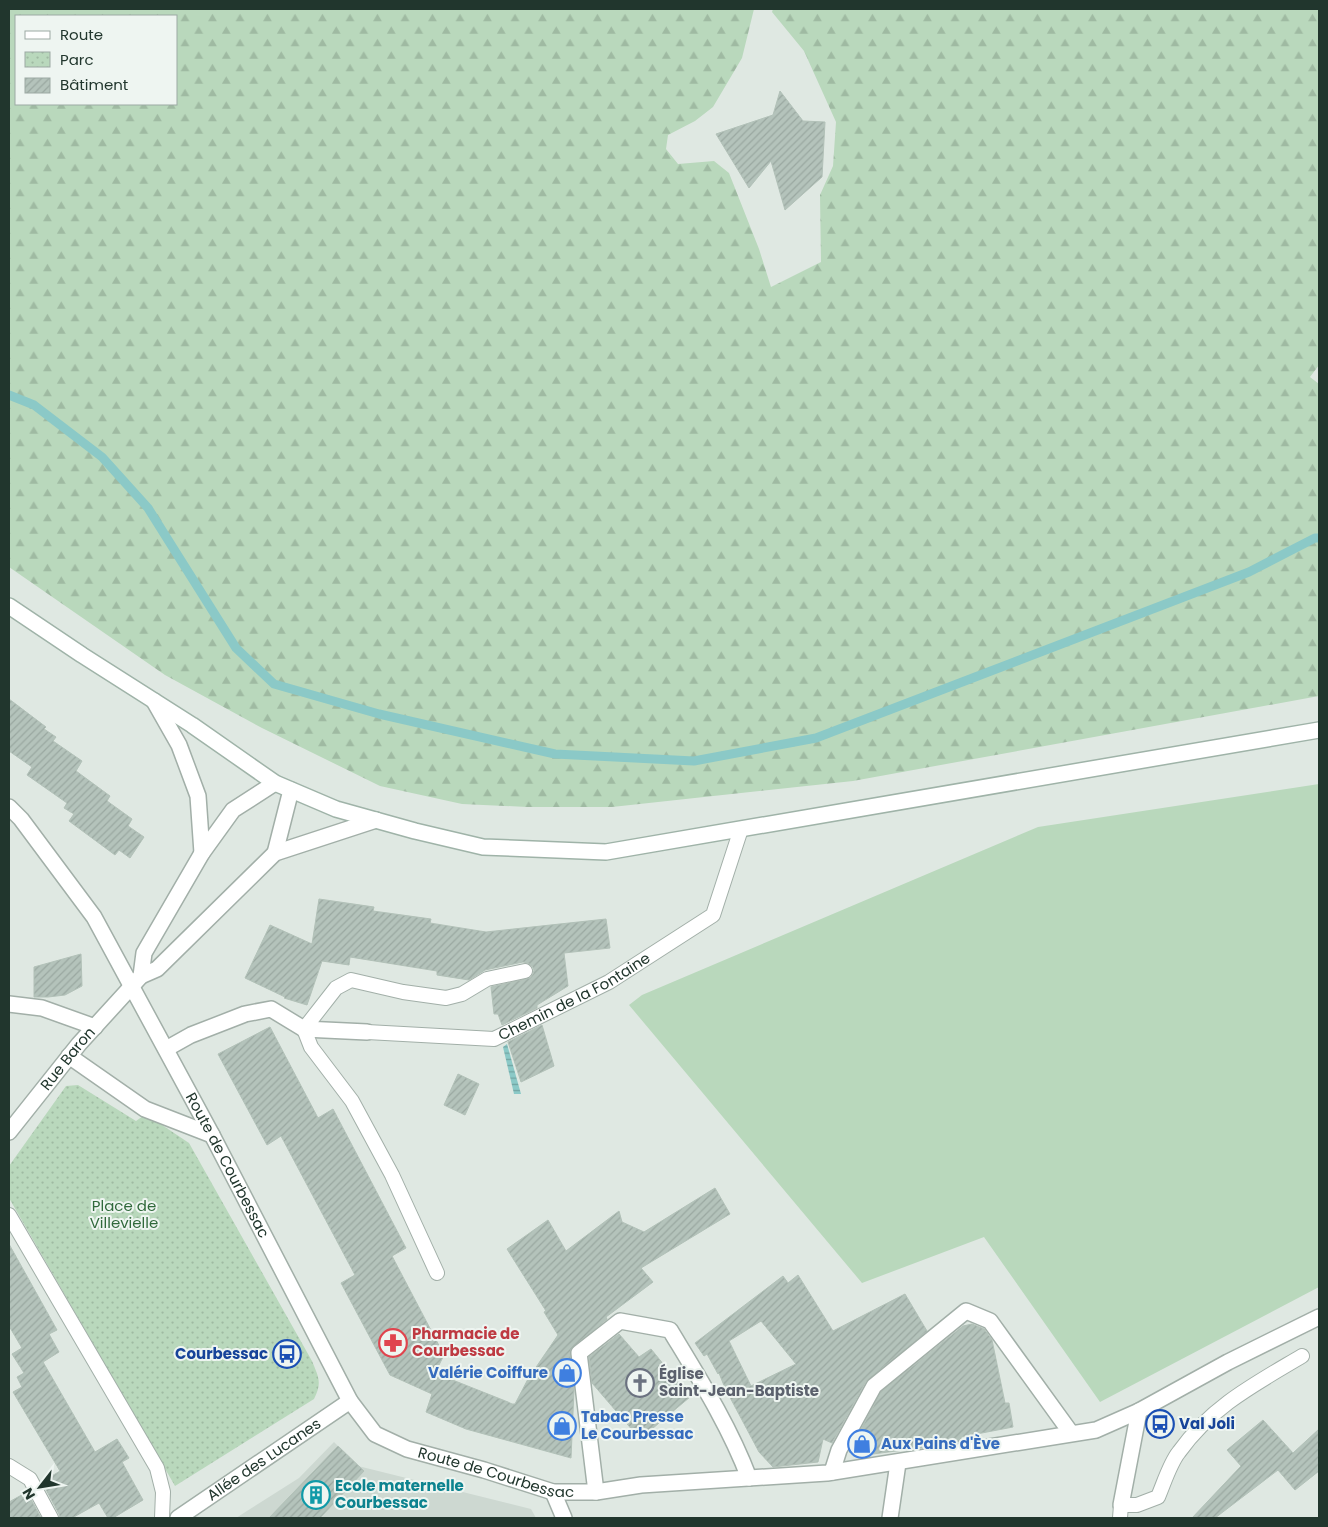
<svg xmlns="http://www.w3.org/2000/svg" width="1328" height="1527" viewBox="0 0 1328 1527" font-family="Poppins,sans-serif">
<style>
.built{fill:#cdd8d1}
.grass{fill:#b9d8bc}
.forest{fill:url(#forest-firs);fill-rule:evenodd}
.park{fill:url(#park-dots)}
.water{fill:url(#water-rules)}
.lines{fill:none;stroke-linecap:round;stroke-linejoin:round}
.stream{stroke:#8bc9c7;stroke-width:9}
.building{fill:url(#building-hatch);stroke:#b2c1b8;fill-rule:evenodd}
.lane-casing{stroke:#a2afa8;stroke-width:16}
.street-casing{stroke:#a2afa8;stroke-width:18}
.secondary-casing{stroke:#9fb3a8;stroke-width:18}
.lane{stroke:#fff;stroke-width:14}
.street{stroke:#fff;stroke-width:15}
.secondary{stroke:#fff;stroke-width:15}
.labels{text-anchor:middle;stroke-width:4;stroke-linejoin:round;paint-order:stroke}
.street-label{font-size:15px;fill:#21362d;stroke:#eef5f1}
.park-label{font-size:15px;fill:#30693b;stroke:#eef5f1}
.health-label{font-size:15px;font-weight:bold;fill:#be3a42;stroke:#eef5f1;text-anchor:start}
.transit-label{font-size:15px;font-weight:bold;fill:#164399;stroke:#eef5f1;text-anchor:end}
.shop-label{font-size:15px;font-weight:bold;fill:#366cbe;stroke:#eef5f1;text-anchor:start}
.worship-label{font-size:15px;font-weight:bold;fill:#5b616d;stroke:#eef5f1;text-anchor:start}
.culture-label{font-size:15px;font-weight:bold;fill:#0d838f;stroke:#eef5f1;text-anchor:start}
</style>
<defs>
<pattern id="forest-firs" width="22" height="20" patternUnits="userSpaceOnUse" patternTransform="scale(1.25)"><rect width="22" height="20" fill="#b9d8bc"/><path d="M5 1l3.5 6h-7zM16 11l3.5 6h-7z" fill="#9fbaa2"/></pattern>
<pattern id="park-dots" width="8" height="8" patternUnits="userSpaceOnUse" patternTransform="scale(1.25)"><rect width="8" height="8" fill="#b9d8bc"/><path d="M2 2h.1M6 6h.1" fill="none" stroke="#9fbaa2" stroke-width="1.8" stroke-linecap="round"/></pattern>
<pattern id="water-rules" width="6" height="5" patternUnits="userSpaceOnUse" patternTransform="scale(1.25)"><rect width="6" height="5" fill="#8bc9c7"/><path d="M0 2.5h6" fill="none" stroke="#71a4a2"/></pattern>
<pattern id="building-hatch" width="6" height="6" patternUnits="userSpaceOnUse" patternTransform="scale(1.25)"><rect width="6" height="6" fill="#b4c3bb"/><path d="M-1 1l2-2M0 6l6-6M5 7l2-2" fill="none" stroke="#9aa8a1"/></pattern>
</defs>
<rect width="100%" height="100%" fill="#dfe8e2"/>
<path class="built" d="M334,1442L358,1466L531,1509L536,1518H236L299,1478Z"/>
<path class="grass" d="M1319,784V1287L1100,1402L984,1237L862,1283L629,1005L642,995L1038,827Z"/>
<path class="forest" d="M9,9H754L742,58L713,107L695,121L668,135L666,149L678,164L714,161L729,173L759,249L771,287L821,262L820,195L833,166L836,122L804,51L772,12L773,9H1319V365L1310,377L1319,384V696L853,781L612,807H527L462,804L380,786L262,728L165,675L9,567ZM16,16H176V104H16Z"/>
<path class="park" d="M78,1085L136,1121L143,1116L162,1125L189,1143L312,1361C319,1378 322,1383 314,1399L175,1486L9,1198V1166L66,1086Z"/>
<path class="water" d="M507,1044L521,1094H514L503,1047Z"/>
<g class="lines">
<path class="stream" d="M9,395L34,405L102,457L148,508L236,648L274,684L379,714L555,754L694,761L816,738L1249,572L1315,538H1319"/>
</g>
<path class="building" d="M780,91L803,121L825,122L822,177L785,210L771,161L749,188L716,134L773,115Z
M9,699L46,727L44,729L56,737L53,741L82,761L76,771L110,796L107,801L132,819L128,826L144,837L130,858L119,850L115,855L69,821L74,814L64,808L67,803L27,775L32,767L9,751Z
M319,899L374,907L373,911L431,919L430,923L486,932L606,919L610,948L564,953L568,986L537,1005V1008L502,1025L498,1014H494L491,987L530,978L533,974L534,970L532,966L528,963L523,962L485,970L469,980L437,975V971L350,957L349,965L322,961L307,1005L284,998L285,997L245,978L270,925L312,944Z
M81,954L82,986L65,995L48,997H34V967Z
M542,1025L554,1066L521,1082L508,1042Z
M270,1027L318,1118L333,1109L406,1248L392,1256L444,1355L435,1373L508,1402L512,1404H515L528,1379L558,1335L544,1312L546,1311L507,1249L548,1220L566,1251L619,1211L622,1222L644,1232L715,1188L730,1214L641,1268L653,1282L606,1317L607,1319L571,1349L570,1354L574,1390L571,1458L466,1429L426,1412L432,1394L390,1375L341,1283L355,1275L281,1136L267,1145L218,1054Z
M458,1074L479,1084L465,1115L444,1105Z
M9,1244L57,1330L49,1334L59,1352L43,1362L95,1452L117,1439L129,1458L122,1462L143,1500L113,1518H108L99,1503L72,1518H60L59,1514L42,1482L60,1471L13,1392L22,1387L17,1377L24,1373L12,1354L22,1348L9,1326Z
M798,1275L833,1331L905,1294L927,1331L866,1381L832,1443L823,1439L818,1462L773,1467L759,1452L725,1388L719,1373L718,1374L707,1354L704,1356L695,1343L783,1276L788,1283ZM761,1321L796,1364L751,1386L729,1341Z
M972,1324L984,1329L992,1340L1005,1403H1009L1013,1427L961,1437L962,1442L951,1444L857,1456L849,1452L881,1392L963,1326Z
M619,1334L639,1357L651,1349L690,1397L640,1439L592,1383L589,1357Z
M1263,1420L1293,1453L1319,1429V1471L1295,1490L1278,1470L1215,1518H1192L1241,1466L1227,1450Z
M338,1446L364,1471L320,1518H269Z
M27,1492L41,1518H9V1502Z"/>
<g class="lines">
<defs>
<g id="lane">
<path id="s1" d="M367,1032L494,1039L609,982L713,915L741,829"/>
<path d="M9,1215L157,1468L163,1492L162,1518"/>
<path d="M437,1273L392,1175L352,1101L311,1047L304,1029L336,988L351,980L403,992L446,998L462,994L487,979L525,971"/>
<path d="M9,1466L30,1479L51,1518"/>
<path d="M1120,1518L1121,1505H1137L1158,1497C1164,1483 1170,1463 1179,1452C1212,1406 1255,1384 1302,1356"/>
</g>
<g id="street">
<path d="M154,701L179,745L198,796L202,853"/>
<path id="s2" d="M9,807L21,819L94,917L212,1135L350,1401L375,1434L407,1449L484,1470L553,1492H596L641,1485L827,1473L1096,1430L1139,1411L1228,1362L1319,1317"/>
<path d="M275,853L291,790"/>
<path d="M141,976L144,953L202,853L233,810L275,783"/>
<path d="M9,1004L42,1008L95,1027"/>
<path d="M166,1049L191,1035L245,1014L271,1009L304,1029L367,1032"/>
<path d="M69,1056L145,1109L212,1135"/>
<path id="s3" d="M9,1132L79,1044L141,976L157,969L275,853L376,820"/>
<path d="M832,1472L839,1450L874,1386L966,1311L990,1321L1071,1433"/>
<path d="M553,1492L564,1518"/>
<path d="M596,1492L579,1353L620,1321L670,1330C699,1378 729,1425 749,1478"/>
<path d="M1121,1505L1139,1411"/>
<path id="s4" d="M178,1518L350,1401"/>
<path d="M890,1518L898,1463"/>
</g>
<path id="secondary" d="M9,606L82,655L192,725L275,783L336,809L415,831L483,847L606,852L1319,730"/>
</defs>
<use href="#lane" class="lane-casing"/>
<use href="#street" class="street-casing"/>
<use href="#secondary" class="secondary-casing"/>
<use href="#lane" class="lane"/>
<use href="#street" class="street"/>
<use href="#secondary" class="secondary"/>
</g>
<defs>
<symbol id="pharmacy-ring" viewBox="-11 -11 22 22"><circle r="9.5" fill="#eef5f1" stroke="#e0444e" stroke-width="1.5"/><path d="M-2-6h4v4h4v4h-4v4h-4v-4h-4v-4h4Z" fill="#e0444e"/></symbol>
<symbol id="bus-ring" viewBox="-11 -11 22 22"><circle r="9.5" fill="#eef5f1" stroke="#1a4fb4" stroke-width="1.5"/><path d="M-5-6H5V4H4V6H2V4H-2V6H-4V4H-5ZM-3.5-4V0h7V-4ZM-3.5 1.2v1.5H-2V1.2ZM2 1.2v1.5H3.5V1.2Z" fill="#1a4fb4"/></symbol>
<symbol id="shop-ring" viewBox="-11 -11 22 22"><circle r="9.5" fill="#eef5f1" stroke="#3f7fe0" stroke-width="1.5"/><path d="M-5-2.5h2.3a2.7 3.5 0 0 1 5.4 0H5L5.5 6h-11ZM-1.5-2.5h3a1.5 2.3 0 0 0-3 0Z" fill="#3f7fe0"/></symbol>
<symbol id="church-ring" viewBox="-11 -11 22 22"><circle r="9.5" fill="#eef5f1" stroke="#6b7280" stroke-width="1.5"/><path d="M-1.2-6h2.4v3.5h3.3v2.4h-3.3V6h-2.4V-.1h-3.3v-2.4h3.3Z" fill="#6b7280"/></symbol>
<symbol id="building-ring" viewBox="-11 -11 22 22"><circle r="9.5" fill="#eef5f1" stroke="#0f9aa8" stroke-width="1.5"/><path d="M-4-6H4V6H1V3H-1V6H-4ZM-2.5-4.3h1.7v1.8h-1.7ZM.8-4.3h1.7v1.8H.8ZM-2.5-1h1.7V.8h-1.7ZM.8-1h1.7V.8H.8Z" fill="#0f9aa8"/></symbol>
</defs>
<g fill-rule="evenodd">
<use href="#pharmacy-ring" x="377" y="1327" width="32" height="32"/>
<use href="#bus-ring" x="271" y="1338" width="32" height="32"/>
<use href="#shop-ring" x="551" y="1357" width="32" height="32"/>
<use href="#church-ring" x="624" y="1367" width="32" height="32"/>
<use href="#bus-ring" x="1144" y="1408" width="32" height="32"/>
<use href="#shop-ring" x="546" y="1410" width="32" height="32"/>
<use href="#shop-ring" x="846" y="1428" width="32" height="32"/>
<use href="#building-ring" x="300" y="1479" width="32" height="32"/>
</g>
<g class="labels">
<g class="street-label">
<text dy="5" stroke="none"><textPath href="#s1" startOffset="218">Chemin de la Fontaine</textPath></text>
<text dy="5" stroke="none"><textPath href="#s3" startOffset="94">Rue Baron</textPath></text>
<text dy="5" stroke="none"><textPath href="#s2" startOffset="421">Route de Courbessac</textPath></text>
<text dy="5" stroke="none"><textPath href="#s4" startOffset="104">Allée des Lucanes</textPath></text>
<text dy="5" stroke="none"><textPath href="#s2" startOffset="856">Route de Courbessac</textPath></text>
</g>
<g class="park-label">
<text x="124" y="1211">Place de<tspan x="124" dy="17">Villevielle</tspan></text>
</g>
<g class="health-label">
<text x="412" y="1339">Pharmacie de<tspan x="412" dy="17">Courbessac</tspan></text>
</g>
<g class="transit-label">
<text x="268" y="1359">Courbessac</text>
<text x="1179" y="1429" text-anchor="start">Val Joli</text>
</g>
<g class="shop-label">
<text x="548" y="1378" text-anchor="end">Valérie Coiffure</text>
<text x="581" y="1422">Tabac Presse<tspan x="581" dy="17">Le Courbessac</tspan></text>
<text x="881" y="1449">Aux Pains d'Ève</text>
</g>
<g class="worship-label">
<text x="659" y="1379">Église<tspan x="659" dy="17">Saint-Jean-Baptiste</tspan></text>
</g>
<g class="culture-label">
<text x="335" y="1491">Ecole maternelle<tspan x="335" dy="17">Courbessac</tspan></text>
</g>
</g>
<rect width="1328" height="1527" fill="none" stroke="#21362d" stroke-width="20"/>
<rect x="15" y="15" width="162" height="90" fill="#eef5f1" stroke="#9ca9a3"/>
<rect x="25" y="31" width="25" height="8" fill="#ffffff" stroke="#9ca9a3"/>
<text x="60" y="40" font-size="15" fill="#21362d">Route</text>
<rect x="25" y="52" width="25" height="15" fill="url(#park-dots)" stroke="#9ca9a3"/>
<text x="60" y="65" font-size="15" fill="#21362d">Parc</text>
<rect x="25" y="78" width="25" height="15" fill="url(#building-hatch)" stroke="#9ca9a3"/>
<text x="60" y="90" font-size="15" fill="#21362d">Bâtiment</text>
<g transform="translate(40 1487) rotate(239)" stroke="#eef5f1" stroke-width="4" paint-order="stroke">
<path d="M0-4L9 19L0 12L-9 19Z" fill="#21362d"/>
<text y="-8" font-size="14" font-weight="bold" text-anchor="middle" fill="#21362d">N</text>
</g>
</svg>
